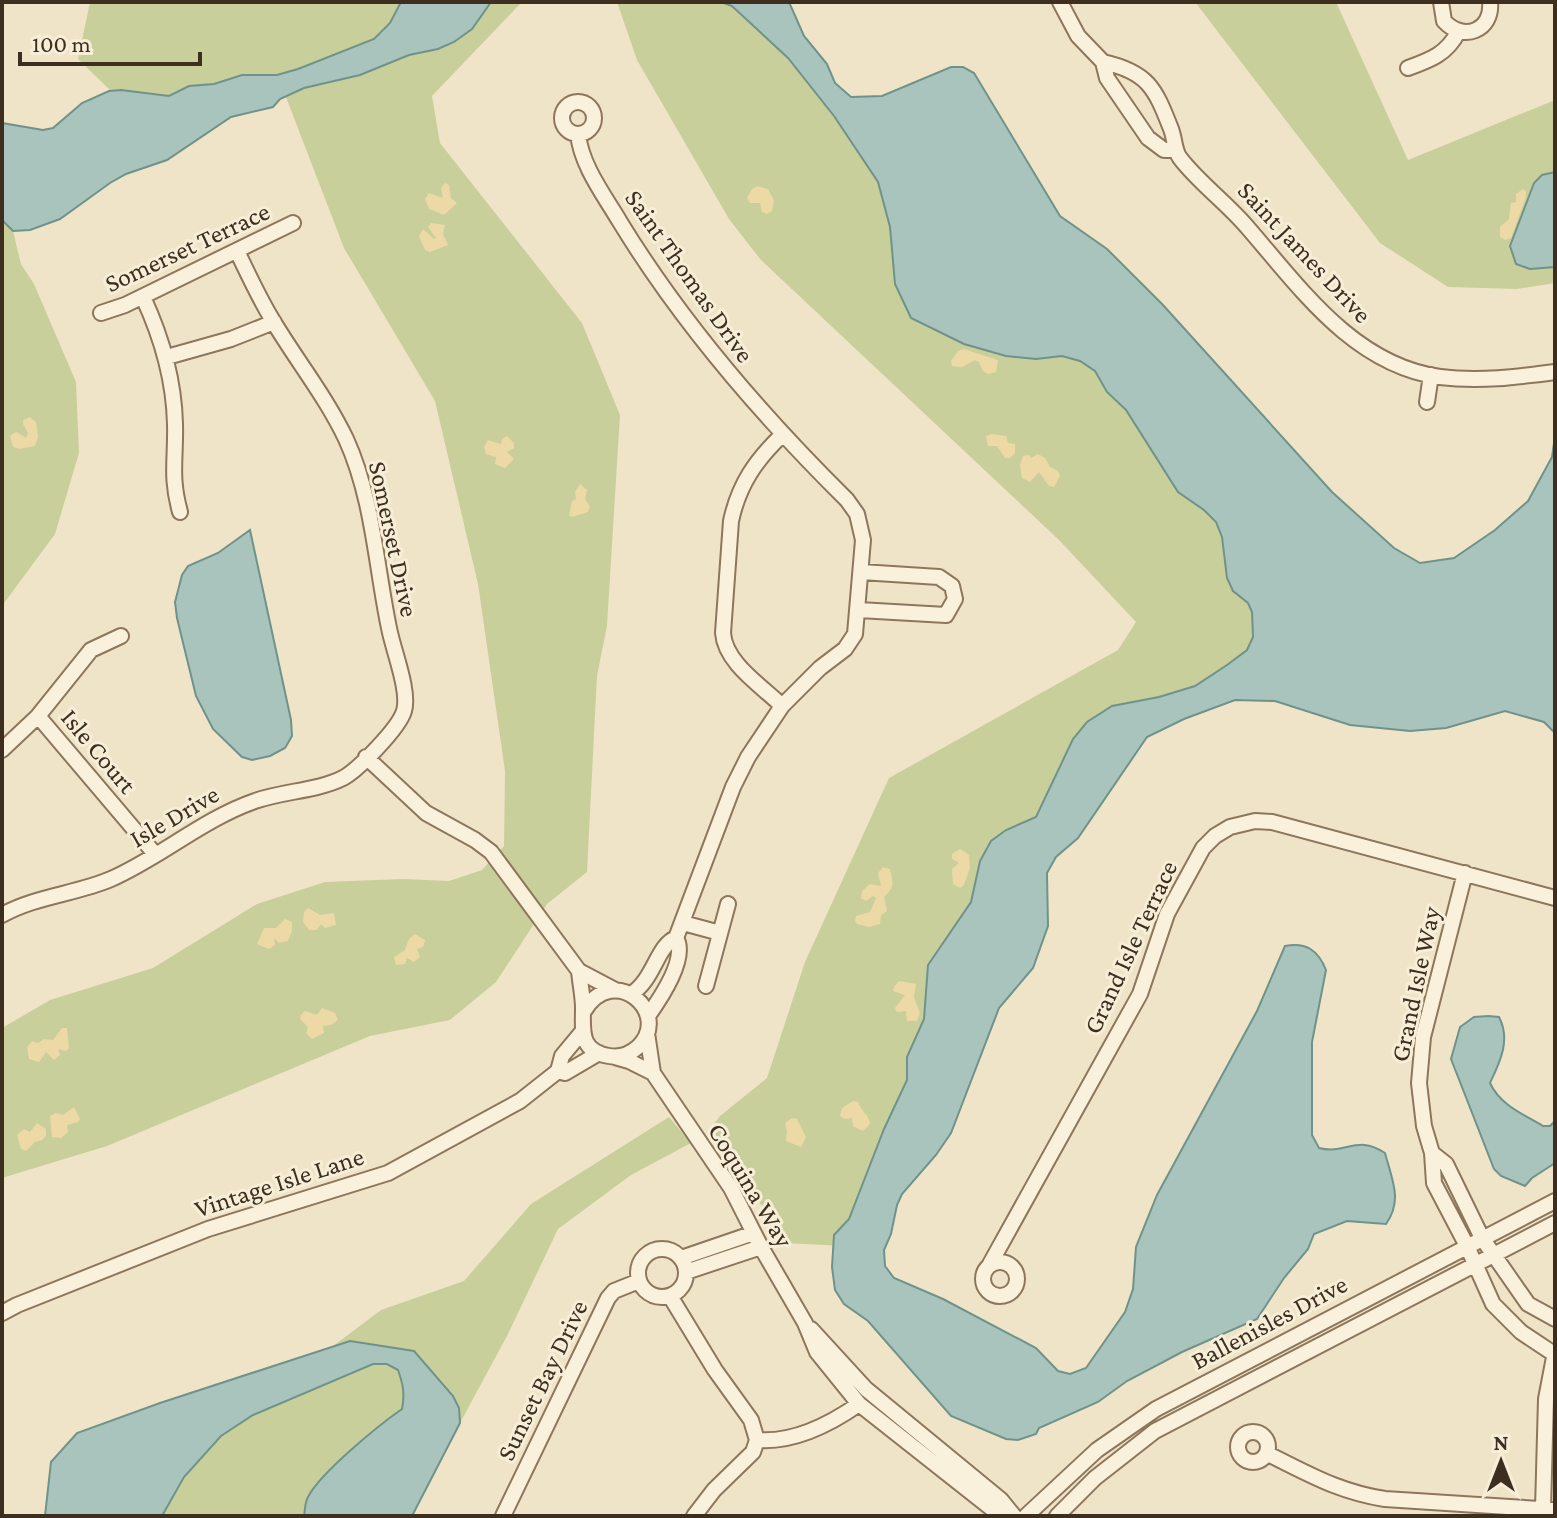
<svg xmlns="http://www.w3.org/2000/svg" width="1557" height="1518" viewBox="0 0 1557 1518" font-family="'Crimson Pro',serif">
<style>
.green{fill:#c9cf9b}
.sand{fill:#ecd9a5}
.water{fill:#a9c4bc;stroke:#6f938a;stroke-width:2}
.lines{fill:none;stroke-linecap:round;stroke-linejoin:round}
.street-casing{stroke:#8d765c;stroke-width:18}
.street{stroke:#faf1dc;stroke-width:14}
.labels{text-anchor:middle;stroke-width:6;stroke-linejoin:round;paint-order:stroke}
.street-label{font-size:26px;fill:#3d2e20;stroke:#f7eed8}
</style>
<rect width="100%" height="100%" fill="#f0e4c8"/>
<path class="green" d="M90,2H522L432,96L440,143L582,323L620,415L607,626L597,676L587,872L547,904L496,982L450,1020L370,1036L107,1146L2,1178V1028L50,1000L153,968L257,904L325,882L403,879L449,881L482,870L504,846L505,771L478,584L435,401L344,248L279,79L168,102L113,93L78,59Z
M617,2H757L856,112L1097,349L1461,658L1252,670L1131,724L1069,799L844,1246L783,1243L771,1220L711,1128L720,1116L767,1078L805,962L889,778L1118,650L1136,622L1059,540L760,259L729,219L637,60Z
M1195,2H1336L1408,160L1555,100V283L1517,289L1448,287L1380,243Z
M2,215L13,231L21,264L34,284L76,382L79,453L55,534L2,606Z
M669,1117L691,1143L631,1175L558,1229L507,1336L460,1423L349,1471L319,1516H150L195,1444L268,1395L381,1310L464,1281L531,1204Z"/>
<path class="sand" d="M445,183L449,185L451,198L457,203L444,215L429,209L425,199L429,193L443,198L441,188Z
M757,186L768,189L774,200L772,211L767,214L762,212L760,203H750L747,198L752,189Z
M1523,189L1526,191V197L1511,238L1505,240L1500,237V227L1509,219L1511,203L1516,202V194Z
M431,223L445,225L443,234L448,245L430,252L425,250L419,236L423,229L434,239L436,238L428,227Z
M964,349L995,359L998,361L996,372L988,374L983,371L979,362L975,360L962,367L952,366L951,361L958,351Z
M30,417L36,422L38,437L35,446L19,449L13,447L10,436L16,432L26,438L28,433L23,424V420Z
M991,434L1006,436L1008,443L1015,444V453L1010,458H1005L997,446H988L986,436Z
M507,436L514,443V448L507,452L514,459L505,468L495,464L496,457L486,454L484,447L488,440L501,444L502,439Z
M1038,454L1045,458L1050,467L1058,471L1060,476L1054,487L1049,486L1039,472L1030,482L1022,478L1020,465L1023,456L1029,455L1031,458Z
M580,484L587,490L585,499L590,507L588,512L572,517L569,515L572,501L576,499L575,492Z
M960,849L969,855L970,868L964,885L960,888L953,884L952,869L959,863L952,859V854Z
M883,867L890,869C893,883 895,887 884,897L887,911L881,915L880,924L869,927L857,924L855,921L856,916L870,912L876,898L873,896L866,901L861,898L862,891L870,884L881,886L878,873Z
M308,908L320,915L334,913L336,925L325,928L321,924L317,930H309L303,922L304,912Z
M285,919L292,922V931L288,941L279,943L274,938L275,945L269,949L257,944L264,928H276Z
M415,934L425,940L423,947L417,949L420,957L414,962L407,958L405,964L396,965L394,957L405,950L409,939Z
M899,981L916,984L914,997L920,1013L917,1021H907L906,1011L897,1012L895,1008L905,995L893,991L894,987Z
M322,1008L335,1013L338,1020L331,1025L323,1026L324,1033L312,1039L306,1033L308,1027L300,1019L301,1015L305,1011L317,1015Z
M62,1028H67L69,1048L66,1051L58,1049L60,1055L54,1060L46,1052L39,1062L29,1059L27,1047L32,1041L38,1043L44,1039L53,1040Z
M853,1101L858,1102C861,1112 869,1114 870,1124L863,1131L853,1126L852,1118L845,1119L840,1116L842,1108Z
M74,1107L80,1119L78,1122L67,1125L68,1132L61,1138L52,1137L50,1116L56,1113L63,1115Z
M792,1118L797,1119L806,1137L801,1147L786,1141L787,1131L785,1123Z
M37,1123L46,1129V1136L42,1140L35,1142L26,1151L21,1149L17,1135L24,1129L30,1132Z"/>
<path class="water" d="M401,2H491L472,29L454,42L438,49L409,55L360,75L304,88L280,99L273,107L231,117L167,160L126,174L110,183L60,219L30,230L13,231L2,220V123L43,130L53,128L82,103L109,91L121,90L169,96L189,86L214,84L242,75H277L298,69L374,39L390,23Z
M721,2H789L804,36L827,64L835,83L851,97L882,96L951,67H963L974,73L1060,216L1107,249L1163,305L1332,492L1394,548L1420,563L1454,558L1495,530L1528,501L1552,457L1555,436V733L1544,722L1505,711L1446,728L1410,731L1350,725L1275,701L1235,700L1184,719L1147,737L1078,838L1056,857L1047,873L1048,926L1033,968L999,1008L951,1133L936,1155L902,1194L897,1205L891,1234L884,1250L885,1266L894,1278L943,1299L1036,1348L1058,1371L1070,1374L1086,1368L1125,1312L1133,1289L1136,1247L1157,1195L1257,1011L1285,946C1306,942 1318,950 1326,970L1312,1042V1135L1319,1148C1346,1155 1357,1134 1385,1153C1392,1180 1403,1200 1386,1224L1347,1221L1314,1234L1308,1249L1284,1278L1257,1319L1182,1352L1127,1381L1098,1402L1039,1428L1036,1434L1018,1440L1006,1439L951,1416L868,1321L844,1304L835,1290L832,1267L834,1235L849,1219L884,1129L907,1080V1057L924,1019L928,965L971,902L980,861L991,841L1006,830L1036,817L1073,739L1087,722L1112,706L1159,697L1195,686L1227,665L1247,650L1253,637L1252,612L1248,603L1233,591L1227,578L1222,537L1216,522L1204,510L1178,492L1126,410L1107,392L1095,371L1080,361L1062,356L1036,359L1006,356L964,344L911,318L895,284L890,227L878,182L834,116L788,58L732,6Z
M1555,172V267L1530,269L1516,264L1510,246L1534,183L1542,175Z
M250,530L291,720L292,736L285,748L270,756L252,760L242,757L213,729L196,696L177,618L175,602L182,575L188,566L218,553Z
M1488,1016L1499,1017C1511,1040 1500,1062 1490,1083C1500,1105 1523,1114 1543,1126H1550L1555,1121V1163L1532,1178L1525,1186L1501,1176L1494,1169L1451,1059L1460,1027L1474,1017Z
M350,1341L414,1351L453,1396L459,1408L460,1423L412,1516H304C305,1510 305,1502 308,1497C320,1473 379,1425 402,1409C405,1394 403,1384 398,1370L387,1364H373L253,1415L221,1436L184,1477L162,1516H45L51,1462L77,1433L160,1403Z"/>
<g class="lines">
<defs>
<path id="street" d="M1060,2L1078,36L1103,62L1107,78L1148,138L1164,150H1176
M1441,2L1444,21C1463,42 1493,31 1490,2
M1103,62C1148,72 1155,88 1171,129C1175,139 1174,150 1180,158C1198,182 1228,204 1248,228C1301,289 1354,365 1440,377C1479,382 1517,377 1555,372
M1408,68C1430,60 1447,54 1458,32
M562 118a16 16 0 1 1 32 0a16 16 0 1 1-32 0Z
M578,134C581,165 604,195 620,222C683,325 761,415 847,500L857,514L863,540L855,634L845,649L820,668L782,706L748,757L733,787L676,938
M143,297C162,338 174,378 175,424C176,459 170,476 180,512
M101,313L125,305L293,223
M167,357L231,339L274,322
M1427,402L1431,375
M782,435C756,460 739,484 731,521L723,633C725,663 762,686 782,706
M859,610L946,615L955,599L952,586L939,577L861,572
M38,716L155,854
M2,750L38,716L91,650L121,636
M366,757L426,813L475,840L491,852L579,971
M1465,873L1423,1037L1419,1083L1424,1126L1432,1153L1434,1183L1467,1246L1493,1304L1521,1332L1554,1354
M2,915C36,896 76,894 111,879C161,857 203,819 255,801C283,791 317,791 343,778C358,770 399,728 404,711C410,691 393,650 389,628C376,566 373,498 346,439C326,397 297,361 273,321C259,298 248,274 237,251
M683,923L720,933
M706,986L728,904
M631,994C654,980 657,945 676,938C688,958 660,999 648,1016
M584,1011C614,961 673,1014 638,1047C630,1054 620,1058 609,1056C579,1051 583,1030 583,1008C583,996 580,983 579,971L615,990
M582,1032L562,1056L558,1071L565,1073L599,1053
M615,1057L629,1061L653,1073L647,1033
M653,1073L731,1188L761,1247L805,1323L817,1352L859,1404L1001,1516
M1432,1153L1446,1164L1482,1238L1528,1304L1555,1319
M638 1273a24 24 0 1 1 48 0a24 24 0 1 1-48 0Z
M681,1258L754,1233
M983 1279a17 17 0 1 1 34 0a17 17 0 1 1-34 0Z
M990,1264L1140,994L1167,914L1203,848L1215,836L1230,827L1255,821L1272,822L1555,898
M686,1272L761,1247
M670,1296L715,1370L751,1420L757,1440L753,1452L714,1490L694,1516
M2,1313L17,1305L208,1229L388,1173L520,1101L558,1071
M811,1329L866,1389L1001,1500L1014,1516
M1238 1447a15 15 0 1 1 30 0a15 15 0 1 1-30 0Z
M757,1440C794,1443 829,1425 859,1404
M1268,1454C1309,1474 1339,1492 1385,1499L1555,1510
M1543,1509L1546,1399L1555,1352
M503,1516L608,1298L614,1291L639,1281
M1026,1516L1097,1450L1156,1409L1555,1201
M1057,1516L1095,1478L1155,1431L1555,1223"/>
</defs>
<use href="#street" class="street-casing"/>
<use href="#street" class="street"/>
</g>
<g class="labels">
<g class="street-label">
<text transform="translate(187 247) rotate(-25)" y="9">Somerset Terrace</text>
<text transform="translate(1305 252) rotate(47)" y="9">Saint James Drive</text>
<text transform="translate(690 276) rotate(55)" y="9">Saint Thomas Drive</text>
<text transform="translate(394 539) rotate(78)" y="9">Somerset Drive</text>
<text transform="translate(99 751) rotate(50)" y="9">Isle Court</text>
<text transform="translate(174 816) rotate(-30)" y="9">Isle Drive</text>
<text transform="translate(1130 947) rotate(-65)" y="9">Grand Isle Terrace</text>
<text transform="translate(1415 984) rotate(-78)" y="9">Grand Isle Way</text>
<text transform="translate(279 1182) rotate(-18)" y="9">Vintage Isle Lane</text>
<text transform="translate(751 1185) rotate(59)" y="9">Coquina Way</text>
<text transform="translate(1269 1322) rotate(-28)" y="9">Ballenisles Drive</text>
<text transform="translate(542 1380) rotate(-64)" y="9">Sunset Bay Drive</text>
</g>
</g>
<rect width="1557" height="1518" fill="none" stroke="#3d2e20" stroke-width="8"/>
<g transform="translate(1501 1462)" stroke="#f7eed8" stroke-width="6" paint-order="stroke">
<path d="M0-6L14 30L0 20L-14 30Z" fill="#3d2e20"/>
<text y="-12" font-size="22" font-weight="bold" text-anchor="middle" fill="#3d2e20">N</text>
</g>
<path d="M20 52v12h180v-12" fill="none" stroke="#3d2e20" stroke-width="4"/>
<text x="32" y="52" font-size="24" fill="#3d2e20" stroke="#f7eed8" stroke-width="6" paint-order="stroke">100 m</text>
</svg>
